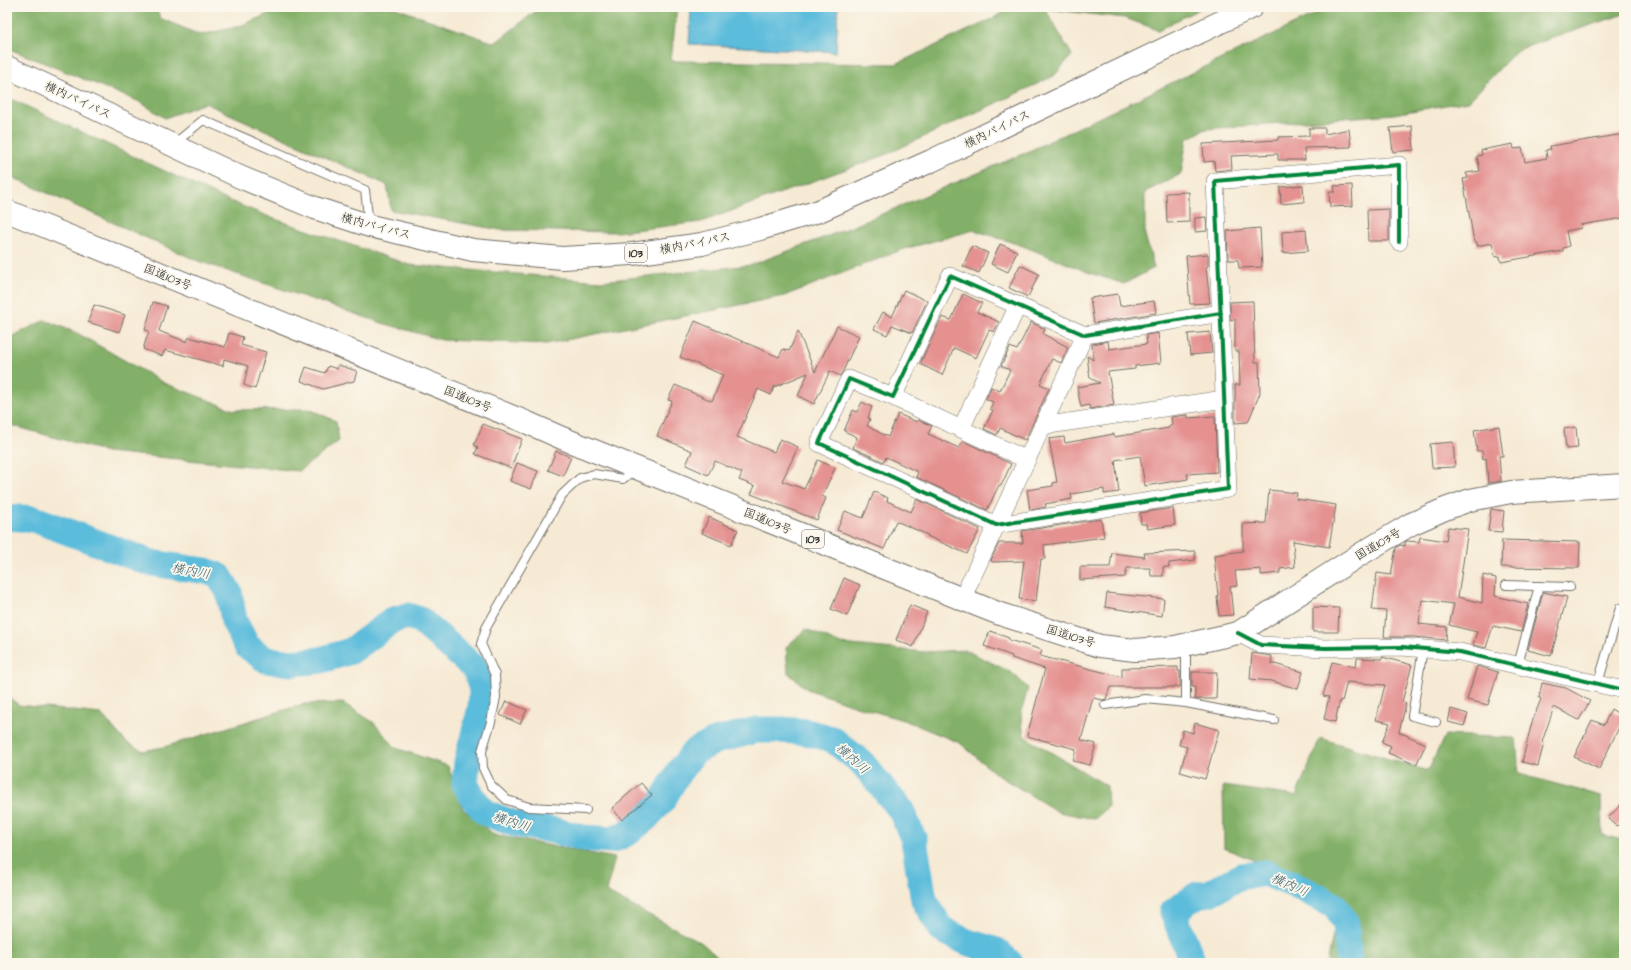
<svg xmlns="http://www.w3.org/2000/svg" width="1631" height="970" viewBox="0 0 1631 970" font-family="'Architects Daughter','Klee One',sans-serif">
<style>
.forest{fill:#83b068;stroke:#576e4a}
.water{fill:#5cbcdb;stroke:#447483}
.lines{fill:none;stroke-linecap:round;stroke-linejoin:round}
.river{stroke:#5cbcdb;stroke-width:27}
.building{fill:#e49190}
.lane-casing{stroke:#726e66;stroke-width:10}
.street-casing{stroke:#726e66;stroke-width:18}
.highway-casing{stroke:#726e66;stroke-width:24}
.lane{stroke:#fff;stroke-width:8}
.street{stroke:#fff;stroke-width:17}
.highway{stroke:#fff;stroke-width:22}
.cycleway-casing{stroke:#fbf7ec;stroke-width:6}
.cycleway{stroke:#00873e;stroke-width:4}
.labels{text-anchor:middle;stroke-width:3.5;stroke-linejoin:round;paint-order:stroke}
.shield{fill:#fbf7ec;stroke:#696865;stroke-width:1}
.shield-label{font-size:11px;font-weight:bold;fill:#2b2b2b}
.street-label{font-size:12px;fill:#2b2b2b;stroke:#fbf7ec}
.water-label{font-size:13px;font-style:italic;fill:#3c5e69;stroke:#fbf7ec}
</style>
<rect width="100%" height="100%" fill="#fbf7ec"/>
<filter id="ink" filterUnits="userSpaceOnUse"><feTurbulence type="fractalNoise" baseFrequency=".025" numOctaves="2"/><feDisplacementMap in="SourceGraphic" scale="8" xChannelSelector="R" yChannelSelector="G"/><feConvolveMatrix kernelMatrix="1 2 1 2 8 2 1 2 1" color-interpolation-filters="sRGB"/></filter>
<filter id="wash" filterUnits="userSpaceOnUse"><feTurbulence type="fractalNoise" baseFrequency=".012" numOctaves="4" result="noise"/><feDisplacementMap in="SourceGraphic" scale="16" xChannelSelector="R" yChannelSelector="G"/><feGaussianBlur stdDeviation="0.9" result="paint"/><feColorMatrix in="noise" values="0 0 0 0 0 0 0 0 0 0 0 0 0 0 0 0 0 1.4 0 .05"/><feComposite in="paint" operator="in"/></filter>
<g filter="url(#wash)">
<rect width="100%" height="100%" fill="#f6ead4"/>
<path class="forest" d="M7,7H156L160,18L200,35L240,26L284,7H393L495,43L541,7H677L671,61L896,64L992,19L1011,7H1203L1158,30L1125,18L1045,9L1072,55L1054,76L885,155L701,222L617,232L500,230L391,210L387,185L205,103L165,118L140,102L7,48Z
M1330,7H1624V14L1517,50L1469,101L1394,114L1206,129L1187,139L1181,174L1145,192V235L1154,268L1124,284L1090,273L1023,246L974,230L901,250L784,296L546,344L442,340L382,323L198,261L7,175V97L220,197L272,218L410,265L601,281L751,265L849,228L1025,153Z
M45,320L77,333L164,383L234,410L309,409L336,421L339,441L299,471L107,452L7,424V339Z
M806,629L841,644L925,652L965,650L1011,672L1028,688L1021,714L1024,736L1107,786L1108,807L1095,819L1058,812L996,774L960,743L906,721L856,706L807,689L788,673L786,647Z
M7,696L19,705L101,714L126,742L143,751L164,747L304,704L343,703L373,722L396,748L448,766L463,809L494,835L615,858L606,892L702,943L724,963H7Z
M1445,735L1516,738L1519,774L1601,796L1602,835L1624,840V963H1327L1336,922L1319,887L1224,848L1223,786L1296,796L1320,738L1428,771Z"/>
<path class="water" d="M691,7H838L836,52L689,44Z"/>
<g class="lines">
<path class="river" d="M7,517L34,519L151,563L206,571L219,576L229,592L234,621L247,646L266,660L292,663L321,660L351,651L393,620L408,616L420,620L476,669L482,690L481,708L467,762L465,784L473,798L486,813L515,824L557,831L583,838L613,840L629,832L646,818L662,801L678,773L694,752L715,741L756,730H782L806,732L832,739L862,763L901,810L914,840L924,900L942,930L967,942L997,951L1010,963
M1193,963L1173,912L1197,895L1209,893L1242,876L1265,873L1299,887L1335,906L1346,923L1349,963"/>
</g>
<g id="blocks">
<path class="building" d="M1412,126L1414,150L1393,152L1390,128Z
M1309,128H1325V134L1349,129L1351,147L1304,148L1305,160H1278V154L1231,156L1232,169L1215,171L1214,161L1204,162L1203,144L1278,140V137L1309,136Z
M1624,134V218L1580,225L1581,228L1566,231L1569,246L1563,248V251L1501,262L1500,256L1495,257L1492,243L1477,246V242H1474L1463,179L1468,178L1466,173L1480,171L1477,156L1482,155L1481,150L1513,144L1514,149L1522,148L1525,162L1547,158L1546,150L1551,149L1550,146Z
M1303,185L1304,202L1281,204L1280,187Z
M1352,185L1353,206L1330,207L1329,192H1335L1334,186Z
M1189,192V222L1167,223L1166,193Z
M1389,209V241H1368L1367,210Z
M1206,217L1207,231L1195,232V218Z
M1260,228L1262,267L1239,268L1238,260H1228L1227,231Z
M1306,230L1308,251L1283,253L1282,232Z
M1000,244L1017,251L1008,272L991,264Z
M972,246L988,253L979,273L963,266Z
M1208,254V266L1206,267L1210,303L1190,304L1186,256Z
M1020,265L1039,274L1028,297L1009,288Z
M904,290L927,301L912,333L892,325L887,335L874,329L883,312L892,317Z
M963,294L982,303L977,312L999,322L994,332L989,330L976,358L954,348L942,375L920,364L942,317L951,320Z
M1118,294L1120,306L1154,301L1156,313L1094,323L1090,298Z
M1253,301L1255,362H1259L1260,393L1248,422L1235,423V385H1240L1239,351H1235V319L1230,320V302Z
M153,302L167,306L159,331L187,342L189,337L225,347L229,333L243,337L241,345L266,352L255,389L244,385L248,366L224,359L223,366L165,350L162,356L143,349L149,331L145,330Z
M94,305L125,315L119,332L88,322Z
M695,321L779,357L783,349L789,351L798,331L815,372L837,326L859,336L843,371L840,376L830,371L814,404L798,396L808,373L774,387L771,395L758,389L737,437L774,452L780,439L798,447L782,481L804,489L818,460L835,468L822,496L826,498L817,520L751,494L755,486L739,480L742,473L715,461L708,475L686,465L692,451L657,436L672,401L668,400L675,385L712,401L723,375L680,357Z
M1031,322L1045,329L1043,334L1068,347L1061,363L1052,359L1040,384L1049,388L1025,440L1000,428L997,435L984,429L993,410L990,409L993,402L986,399L991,387L1000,391L1010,370L1001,366L1010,347L1017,350Z
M1210,332L1212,353L1190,355L1188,334Z
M1158,333L1161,363L1135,366V369L1108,372L1114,405L1090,409L1089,405L1081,407L1077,387L1100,383L1090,378L1087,356L1093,360L1092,344L1108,341L1109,349L1147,344L1146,335Z
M338,365L357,371L354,381L323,389L301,381L306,367L325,373L328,366L337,369Z
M862,402L872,407L868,418L870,419L867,426L888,437L898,414L917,422L918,420L932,426L928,434L959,448L963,441L1011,464L1001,486L999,485L987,510L916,477L918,472L886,457L884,462L853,448L857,437L844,431L853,410L857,412Z
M1188,415V418L1215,416L1217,472L1187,474L1188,479L1145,486L1140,456L1115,460L1119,492L1104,494V489L1071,494L1072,499L1045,504L1046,507L1030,510L1027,490L1053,486V483L1057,482L1049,439L1064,437L1065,443L1114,434V437L1169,428V426L1172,425L1171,417Z
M483,424L522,439L511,468L475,454L478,447L474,445Z
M1499,426L1503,456H1499L1501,481L1488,483L1486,458L1483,459L1482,451H1477L1474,430Z
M1576,427L1578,448L1566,449L1564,429Z
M1453,442L1455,467L1432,468L1430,444Z
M556,451L571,457L563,476L548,470Z
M517,463L538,471L531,489L510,481Z
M1269,490L1297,493L1296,499L1336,505L1329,547L1293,541L1295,567L1280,569V573L1261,575V569L1235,571L1237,586L1230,587L1233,615L1219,616L1217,597L1218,596L1214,555L1243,551V524L1266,523Z
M874,492L888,498L887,501L911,512L917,499L980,529L967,554L927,536L928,535L896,521L884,549L837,530L845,511L863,518Z
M1173,508L1175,525L1147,529L1146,524H1141L1140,513Z
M1491,509L1504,511L1502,532L1488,531Z
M709,517L738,530L731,545L702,533Z
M1101,519L1104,537L1044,545L1045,559H1041L1036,601L1019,599L1024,561L992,562L991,560L999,543H1023L1022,531Z
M1448,527L1468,529L1458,597L1482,603L1483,575L1496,578L1495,596L1528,604L1521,632L1493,626L1486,648L1473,645L1477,632L1449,625L1454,604L1422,600L1419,624L1447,627L1446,640L1415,637H1384L1386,611L1372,610L1377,573L1391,575L1396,548L1400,545L1405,546V542L1407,541L1419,542L1420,537L1446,541Z
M1502,540L1580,542L1579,568L1501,567Z
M1195,551V560L1169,563V567H1163V576H1151L1150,568H1127L1125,577L1080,580V567H1110L1112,553L1145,557L1144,553Z
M844,578L860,585L847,616L831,609Z
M1543,592L1567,597L1551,656L1528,650Z
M1107,593L1164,599L1162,616L1105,607Z
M910,605L927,612L913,647L896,640Z
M1313,607L1339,608L1338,632H1313Z
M990,631L1009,638V640L1042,650L1040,656L1122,677V668L1178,667V671H1180V687H1110L1106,699L1103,700L1093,698L1081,740L1096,744L1090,765L1073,761L1076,749L1027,736L1045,669L1012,658V656L984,646Z
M1252,653L1272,656L1271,663L1303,672L1298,689L1272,681L1250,679Z
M1382,657L1412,665L1402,702L1406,704L1399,732L1426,744L1416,765L1388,753L1391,746L1382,742L1390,723L1376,720L1385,685L1347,682L1342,701L1340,700L1335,722L1324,719L1329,697L1323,696L1332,662L1356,667L1357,658L1382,659Z
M1477,666L1498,672L1488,705L1467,700Z
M1192,672H1217L1216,699H1195V687H1192Z
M1542,683L1566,688L1590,701L1579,720L1554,707L1542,742L1544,743L1538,766L1522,762L1532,722L1541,699L1539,698Z
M506,701L527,710L520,724L500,715Z
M1451,709L1468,714L1464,726L1448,722Z
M1611,709L1624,717L1599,769L1574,757L1592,720L1604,725Z
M1195,723L1219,730L1205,779L1180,772L1187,747L1179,745L1183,730L1193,733Z
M641,783L652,795L622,820L612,808Z
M1624,801V819L1617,826L1608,818Z"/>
</g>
</g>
<g filter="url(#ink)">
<use href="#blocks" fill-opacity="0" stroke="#726e66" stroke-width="1"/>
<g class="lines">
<defs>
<path id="lane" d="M174,144L203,120L365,190L369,224
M1506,585L1570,587
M1186,646V703
M1423,649L1412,716L1436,722
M1518,665L1539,586
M1598,683L1620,608
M1105,705L1145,699L1186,703L1274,720
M586,810L529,807L507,800L491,785L483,768L482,751L491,722L496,697L495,675L481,644L486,628L562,495L580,478L594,474L623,479L634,470"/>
<path id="street" d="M1221,313L1085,335L950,276L893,397L849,379L819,443L996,525L1228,489C1223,387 1219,284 1215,181L1399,165V242
M893,397L1027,460
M1042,426L1224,399
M961,429L1018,305
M962,599L1085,335
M1238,633L1261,645L1325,648L1402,647L1460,652L1624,690"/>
<path id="highway" d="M7,67L240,177L315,208L370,226L473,250L562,258L632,254L702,244L760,229L819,211L931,161L1252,7
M7,211L528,423L562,438L962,599L1000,614L1100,646L1135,650L1175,647L1238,633L1361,554L1411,524L1445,509L1470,500L1511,492L1624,485"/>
</defs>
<use href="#lane" class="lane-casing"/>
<use href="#street" class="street-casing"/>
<use href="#highway" class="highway-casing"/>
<use href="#lane" class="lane"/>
<use href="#street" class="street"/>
<use href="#highway" class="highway"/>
<defs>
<path id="cycleway" d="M1221,313L1085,335L950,276L893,397L849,379L819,443L996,525L1228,489C1223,387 1219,284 1215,181L1399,165V242
M1238,633L1261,645L1325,648L1402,647L1460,652L1624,690"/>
</defs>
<use href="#cycleway" class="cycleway-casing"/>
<use href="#cycleway" class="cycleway"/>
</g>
</g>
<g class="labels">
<g class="shield">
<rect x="625" y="244" width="22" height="18" rx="3"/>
<rect x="802" y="530" width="22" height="18" rx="3"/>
</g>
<g class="shield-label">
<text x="636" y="257">103</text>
<text x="813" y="543">103</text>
</g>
<g class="street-label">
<text transform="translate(78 100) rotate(25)" y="4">横内バイパス</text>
<text transform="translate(997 129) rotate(-26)" y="4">横内バイパス</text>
<text transform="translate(376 226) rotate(15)" y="4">横内バイパス</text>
<text transform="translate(695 243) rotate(-11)" y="4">横内バイパス</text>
<text transform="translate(168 277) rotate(22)" y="4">国道103号</text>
<text transform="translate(468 399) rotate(22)" y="4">国道103号</text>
<text transform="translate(768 521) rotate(22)" y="4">国道103号</text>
<text transform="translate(1378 544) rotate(-31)" y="4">国道103号</text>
<text transform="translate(1071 636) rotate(17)" y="4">国道103号</text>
</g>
<g class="water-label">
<text transform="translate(191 570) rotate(11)" y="5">横内川</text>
<text transform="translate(853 758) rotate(42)" y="5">横内川</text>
<text transform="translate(512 821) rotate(17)" y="5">横内川</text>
<text transform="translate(1290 884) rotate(24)" y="5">横内川</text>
</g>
</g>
<rect width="1631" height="970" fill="none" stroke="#fbf7ec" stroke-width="24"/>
</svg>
